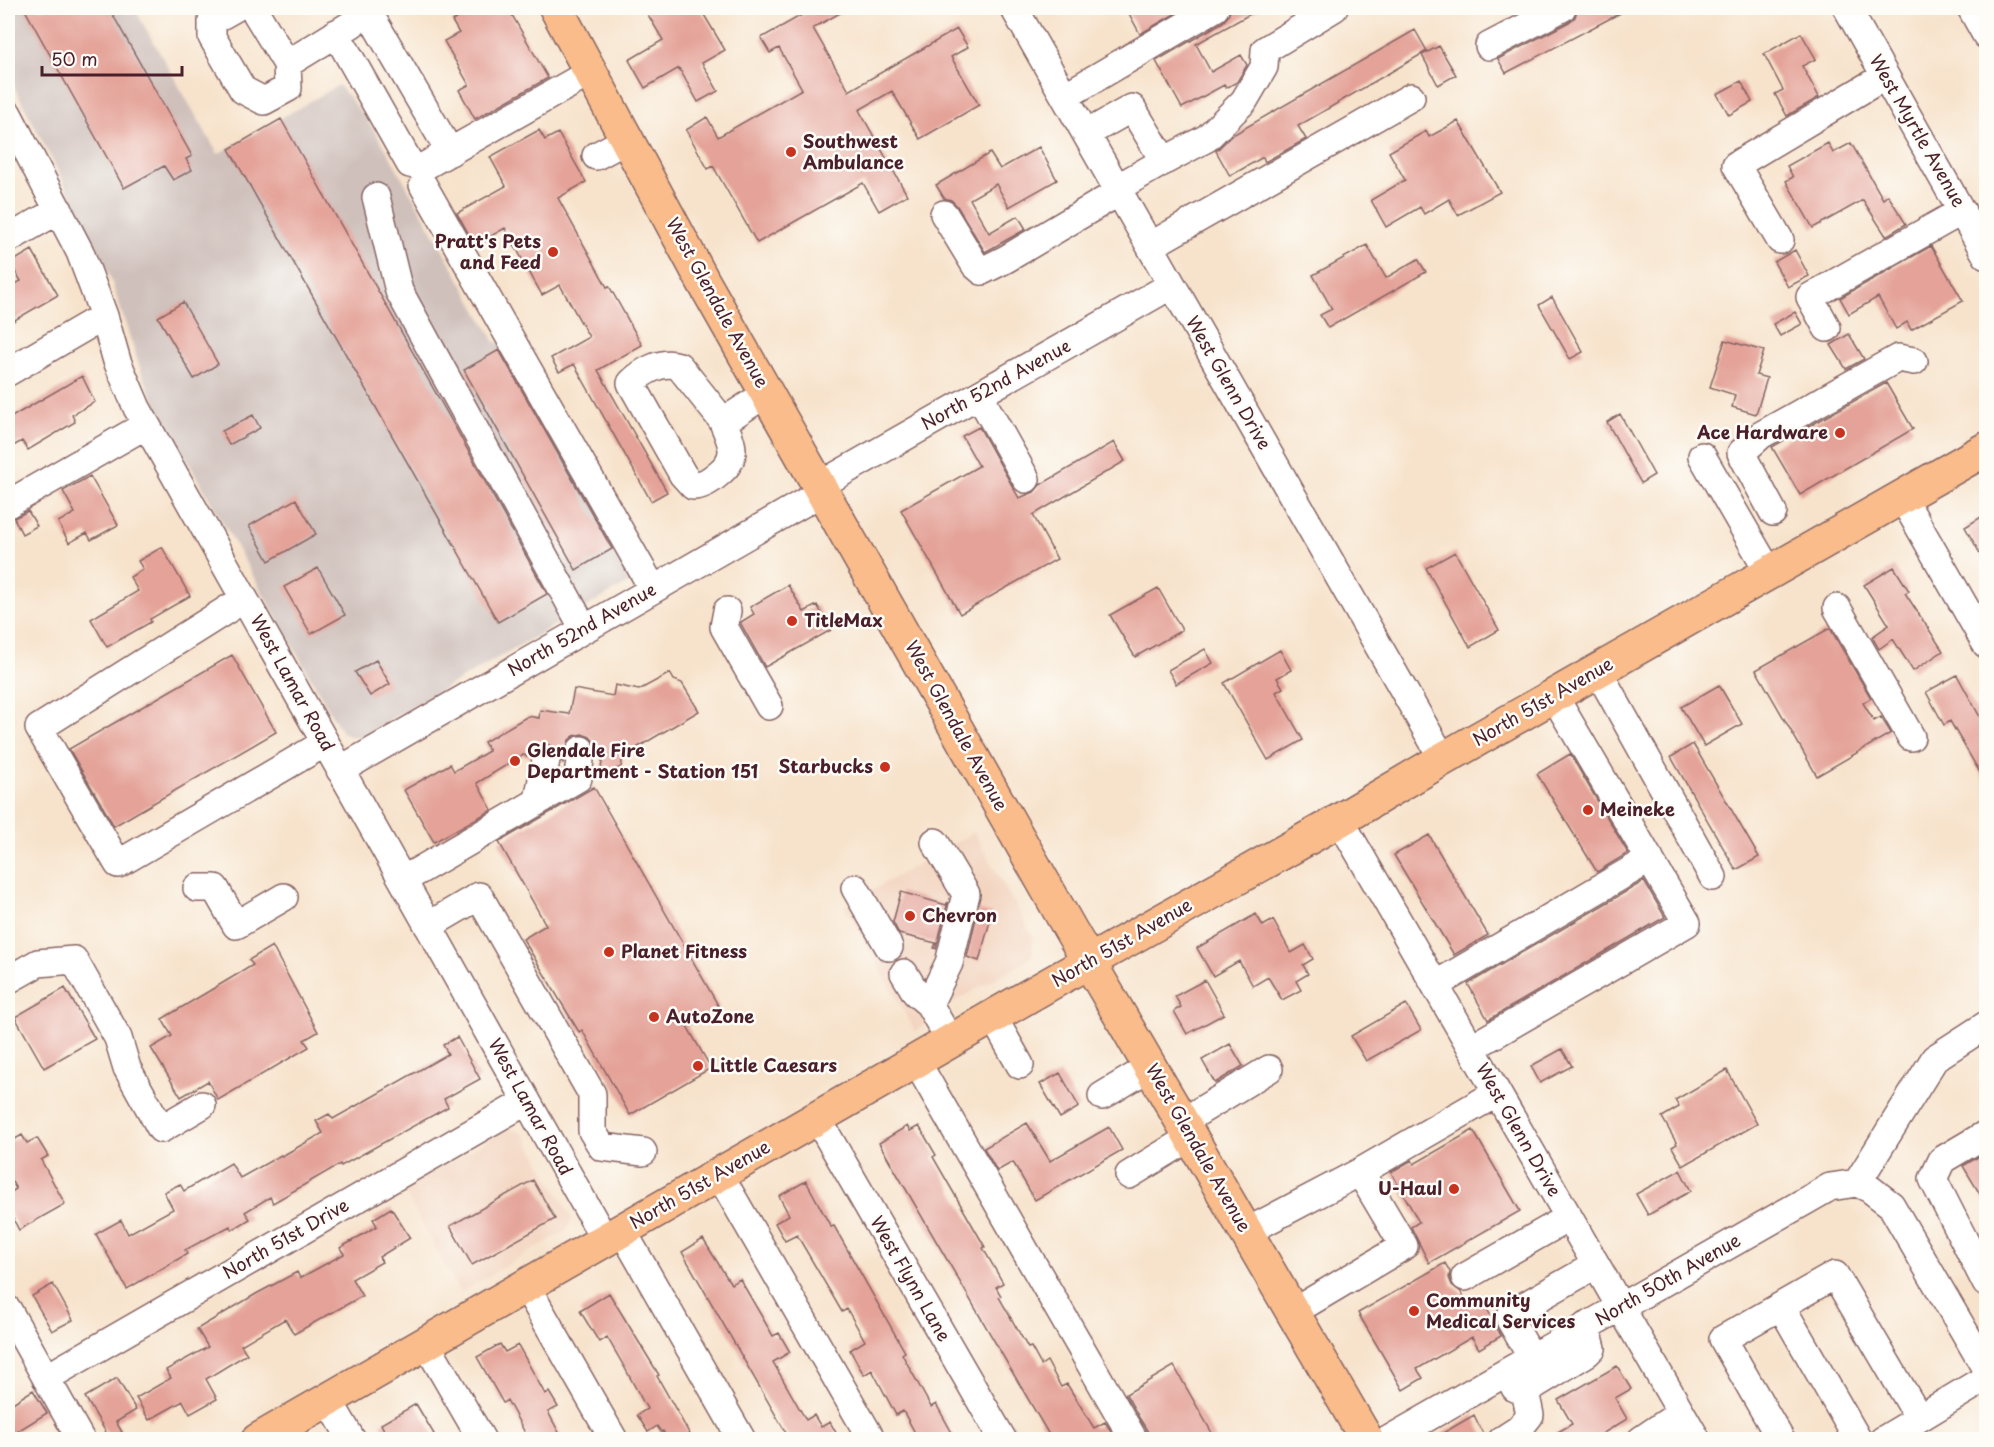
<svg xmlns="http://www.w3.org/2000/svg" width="1994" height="1447" viewBox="0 0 1994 1447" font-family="'Playpen Sans',sans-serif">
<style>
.built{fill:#f3d4bf}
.industrial{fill:#cfc0bb}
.building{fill:#e4a298}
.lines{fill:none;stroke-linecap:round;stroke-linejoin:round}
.minor-casing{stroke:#876463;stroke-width:30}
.major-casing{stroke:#876463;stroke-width:36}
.minor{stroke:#fff;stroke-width:27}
.major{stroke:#f9bc8a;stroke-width:33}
.poi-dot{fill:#c8321e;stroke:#fdfcf7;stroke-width:2}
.labels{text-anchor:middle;stroke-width:5;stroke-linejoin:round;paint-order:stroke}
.street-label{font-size:18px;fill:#4a1f2b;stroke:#fdfcf7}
.poi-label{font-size:18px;font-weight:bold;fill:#4a1f2b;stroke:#fdfcf7;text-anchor:start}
</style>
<rect width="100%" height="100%" fill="#fdfcf7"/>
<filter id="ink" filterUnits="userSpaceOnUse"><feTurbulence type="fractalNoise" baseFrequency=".0167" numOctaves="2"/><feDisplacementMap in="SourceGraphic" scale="12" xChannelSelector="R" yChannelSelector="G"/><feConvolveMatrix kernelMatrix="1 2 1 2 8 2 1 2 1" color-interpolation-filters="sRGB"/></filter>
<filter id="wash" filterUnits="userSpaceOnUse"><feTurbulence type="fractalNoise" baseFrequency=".008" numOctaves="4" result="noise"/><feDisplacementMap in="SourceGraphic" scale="24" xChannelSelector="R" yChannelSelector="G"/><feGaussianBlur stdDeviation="1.35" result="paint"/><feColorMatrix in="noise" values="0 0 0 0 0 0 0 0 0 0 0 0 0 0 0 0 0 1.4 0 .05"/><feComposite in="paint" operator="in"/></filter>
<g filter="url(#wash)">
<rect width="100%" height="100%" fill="#f7e3cc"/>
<path class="built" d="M974,832L1033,937V952L1031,957L1025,962L957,1000L915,1032L845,906Z
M512,1129L524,1134L572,1218L567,1230L460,1293L403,1189L506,1130Z"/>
<path class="industrial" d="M8,8H134L218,154L339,85L365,117L386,149L495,342L508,345L640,576L360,737L349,736L341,731L156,405L141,371L109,274L88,229L8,75Z"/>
<g id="blocks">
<path class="building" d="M24,8H109L192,156L186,159L192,170L173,180L164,166L124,188Z
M475,8H508L548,78L475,119L459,90L469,85L444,41L459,33L452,21Z
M644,8H700L725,50L702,63L718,91L698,102L679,68L645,88L629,60L663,40Z
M814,8H849L813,28L849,91L957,29L968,47L951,57L979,105L920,139L892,91L859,110L907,195L879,211L863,183L757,243L713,166L708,169L686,130L707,117L718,137L802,89L779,48L770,53L761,38Z
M1126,8H1185L1140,34Z
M1231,8H1261L1196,44L1211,72L1241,55L1247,65L1237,82L1226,88L1224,85L1182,108L1156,61L1223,22L1228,16Z
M1582,8H1630L1506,73L1498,59L1569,22L1575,17L1577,10Z
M1415,30L1427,51L1298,126L1306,139L1265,162L1263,157L1230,176L1216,151L1231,136Z
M1801,33L1816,59L1802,66L1819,97L1787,116L1775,94L1783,90L1764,54Z
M1439,46L1456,75L1438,85L1422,55Z
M1741,81L1752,102L1729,115L1717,94Z
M281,119L455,427L547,594L498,622L229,149Z
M1458,121L1500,192L1458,215L1449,199L1424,214L1420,207L1386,227L1371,200L1405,180L1389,152L1426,131L1429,137Z
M539,130L545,140L558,133L586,182L558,198L607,287L609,286L642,345L598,370L667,492L651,501L574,364L559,372L551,358L589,337L560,285L542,295L505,228L475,245L457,213L506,186L490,157Z
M1828,143L1833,153L1851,143L1883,199L1888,195L1906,224L1886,236L1863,200L1813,228L1786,181L1793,177L1787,166Z
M1039,147L1057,180L1009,207L996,184L970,199L989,233L1018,216L1026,229L985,252L957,206L951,200L944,198L936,185L990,153L1000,169Z
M1367,245L1386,278L1418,259L1426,272L1328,328L1320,315L1332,309L1313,275Z
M1931,246L1963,301L1911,330L1907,322L1896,329L1878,297L1849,314L1840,298Z
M32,250L58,295L8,324V293L15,289L13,285L21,281L10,263Z
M1795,250L1809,276L1788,287L1774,262Z
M1552,297L1583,352L1570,359L1539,305Z
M183,302L218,364L194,379L158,317Z
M1795,312L1802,324L1780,336L1773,324Z
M1849,334L1864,359L1846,369L1831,345Z
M1725,340L1764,351L1756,375L1767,378L1756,414L1732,407L1735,395L1710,387Z
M499,350L612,549L576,570L464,370Z
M82,376L95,402L72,415L75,422L28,450L22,441L8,449V419Z
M1886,383L1913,429L1800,495L1772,447Z
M1620,414L1654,475L1641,483L1607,422Z
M253,415L260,428L229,445L222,431Z
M979,427L1019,498L1034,492L1040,485L1114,442L1125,461L1033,515L1057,559L960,614L901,510L979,466L962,436Z
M90,476L118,525L91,540L87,533L69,543L58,522L75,513L63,491Z
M296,499L316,534L269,561L249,526Z
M28,511L37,526L22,534L14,518Z
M1986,514V564L1965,527Z
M162,547L190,596L150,619L151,622L107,647L91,619L138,591L130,577L143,569L138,561Z
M1455,552L1499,630L1470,647L1426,568Z
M1894,567L1909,591L1905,593L1943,651L1913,671L1893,639L1879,649L1872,637L1889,625L1864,585Z
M318,568L345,615L311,634L284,587Z
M788,585L804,612L817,605L831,630L765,667L741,624V622L754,614L750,607Z
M1158,588L1182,630L1135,657L1110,615Z
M1830,628L1871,698L1863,703L1874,721L1881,717L1891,733L1817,776L1756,670Z
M1205,649L1213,663L1176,684L1168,670Z
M1280,650L1291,670L1277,678L1283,688L1276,692L1303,740L1268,760L1224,683Z
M232,655L276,732L114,826L69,749Z
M376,660L390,684L370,696L355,672Z
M670,673L674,680L682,683L699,711L623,756L621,767L600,777L603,754L597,753L596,744L590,737L582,734L574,736L569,740L563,763L556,748L549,745H540L534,750L531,757L523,755L477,783L492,810L434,842L404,790L450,764L454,771L489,751L484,742L528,716L539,718L540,710L569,714L574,689L613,696L615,685L639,690Z
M1957,675L1986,728V783L1950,721L1944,725L1926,692Z
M1719,685L1742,724L1704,746L1681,707Z
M1693,744L1759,857L1736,870L1671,757Z
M1570,754L1628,853L1597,872L1537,774Z
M594,787L719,1007L687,1026L711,1068L630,1115L582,1030L579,1032L523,939L546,925L499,842Z
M1429,835L1488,935L1454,955L1394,855Z
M1644,881L1665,917L1488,1020L1468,984Z
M901,892L946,905L948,902L936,949L934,948L936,943L899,934L893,922Z
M978,910L992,914L979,961L967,957Z
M1256,914L1263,926L1273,920L1291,953L1305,945L1313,959L1303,965L1308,974L1296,981L1301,990L1282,1000L1268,977L1253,986L1239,961L1213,976L1197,948Z
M272,946L318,1032L304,1040L309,1047L218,1100L208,1081L181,1097L151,1048L172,1036L162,1019L253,965L249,960Z
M1205,980L1224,1014L1187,1034L1174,1011L1181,1007L1175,996Z
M65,988L95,1039L44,1068L15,1017Z
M1406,1004L1421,1030L1366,1061L1351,1036Z
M457,1037L480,1079L444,1099L448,1107L341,1166L340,1164L273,1203L270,1197L245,1212L250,1219L232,1230L230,1226L185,1250L187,1254L127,1289L96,1234L121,1220L128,1234L173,1209L164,1192L180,1184L184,1191L231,1163L240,1178L281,1155L282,1156L323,1133L316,1121L329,1114L333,1119L448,1054L443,1045Z
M1230,1044L1243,1066L1215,1083L1202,1060Z
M1562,1049L1572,1066L1540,1083L1531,1066Z
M1727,1070L1757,1124L1683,1166L1672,1147L1677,1144L1662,1117L1679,1107L1675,1100Z
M1060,1073L1079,1107L1060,1118L1040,1084Z
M1027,1123L1050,1161L1109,1127L1122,1150L1035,1200L1013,1162L997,1171L984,1148Z
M907,1126L910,1131L919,1126L936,1155L933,1157L985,1247L983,1248L1003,1283L996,1287L1001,1296L999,1297L1028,1348L1031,1347L1041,1365L1047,1361L1061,1387L1067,1384L1094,1428L1105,1422L1113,1434L1103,1440H1052L879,1143Z
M1473,1130L1520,1211L1429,1263L1411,1227L1419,1222L1391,1172L1412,1160L1414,1164Z
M22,1135L27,1143L37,1138L48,1156L41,1160L65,1204L19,1230L8,1209V1194L16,1189L8,1174V1143Z
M1986,1152V1204L1963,1166Z
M1680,1170L1691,1191L1648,1215L1636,1194Z
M533,1180L555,1219L472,1265L450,1226Z
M806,1181L831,1227L834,1226L905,1352L902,1354L931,1407L936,1404L956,1440H919L903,1411L896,1415L872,1370L864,1375L850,1350L865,1341L847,1309L842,1312L797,1235L785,1241L775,1223L789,1215L779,1196Z
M391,1208L410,1238L379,1257L382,1262L352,1279L362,1296L294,1334L285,1319L241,1345L247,1354L206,1379L217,1399L190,1414L183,1401L149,1420L136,1398L171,1378L166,1370L208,1347L197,1329L256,1294L297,1272L300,1278L344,1254L340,1248L377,1226L373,1219Z
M703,1239L731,1284L740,1279L773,1336L779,1333L790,1352L773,1362L806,1420L814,1415L821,1427L830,1422L840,1440H790L682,1252Z
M1445,1263L1450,1272L1449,1278L1452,1285L1461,1292L1471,1308L1483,1301L1501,1336L1479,1349L1472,1337L1417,1369L1423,1378L1403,1390L1358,1313Z
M53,1284L73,1320L52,1331L32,1296Z
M609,1293L659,1375L657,1376L693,1440H668L663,1431L661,1432L657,1426L648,1432L637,1415L647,1409L626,1370L607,1337L599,1342L580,1311Z
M500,1344L505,1352L518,1345L545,1394L549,1392L558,1407L548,1412L563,1440H529L507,1400L503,1403L477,1357Z
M1174,1366L1216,1440H1153L1140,1419L1126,1394Z
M1617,1366L1631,1389L1615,1398L1627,1419L1592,1440H1544L1572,1424L1558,1400Z
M117,1378L136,1410L116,1422L122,1432L110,1439L85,1397Z
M33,1390L47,1413L8,1437V1406Z
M416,1404L434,1434L425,1440H389L381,1424Z
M1474,1415L1486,1440H1431Z"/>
</g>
</g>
<g filter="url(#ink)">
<use href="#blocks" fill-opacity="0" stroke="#876463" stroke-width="1.5"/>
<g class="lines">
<defs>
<path id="minor" d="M235,8L212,21V37L243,90L264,101L288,88L287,64L253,8
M1014,8L1443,759
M1847,8L1986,255
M1971,8L1986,35
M369,13L450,152
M336,33L410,164L423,167L591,72
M1489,46L1562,8
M287,64L352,24
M1065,96L1215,8
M8,114L80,252L104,316L117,361L137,408L605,1240
M1086,134L1132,108L1164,161L1207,138L1244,101L1264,67L1265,50L1334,8
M596,156L628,139
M423,185L653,589
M1117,188L1164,161
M376,197L399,291L584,629
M944,214L975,265L982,271L1006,259L1119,192
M8,239L59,210
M1780,240L1736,165L1885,76
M1150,246L1411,97
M1827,328L1810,297L1962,211
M8,372L104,316
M979,395L1026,479
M722,420C732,443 740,457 718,474C710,481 702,486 693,486L683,475L631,383C643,371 662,360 679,366L722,420L735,414L767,393
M1702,456L1769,572
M820,485L1172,285
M1902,497L1986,644
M8,504L146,425
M1773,512L1741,453L1761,435L1898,358L1914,361
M244,599L39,728L118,864L325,743
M1837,608L1911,737
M727,611L724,627L769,706
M1598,671L1713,877
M340,770L824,491
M538,800L546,760
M1340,820L1697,1440
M403,880L578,778L581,750
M197,888H215L236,925L284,897
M855,888L889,947
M428,926L479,896L592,1094V1131L602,1147L643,1152
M904,973L916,993L929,1004L950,1041
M8,980L38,963L74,960L118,1038L127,1068L161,1129L202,1105
M1435,985L1650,859
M929,1004L949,963L966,894L935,842
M993,1017L1020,1065
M1471,1048L1687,923L1554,696
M916,1061L1134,1440
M1102,1096L1150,1067
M817,1118L1003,1440
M1182,1122L1269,1069
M1986,1134L1942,1160L1933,1179L1986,1283
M719,1174L872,1440
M1129,1175L1191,1137
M1857,1183L1870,1189L1891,1205L1986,1369
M1857,1183L1935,1058L1986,1025
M622,1230L742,1440
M1246,1232L1360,1172L1497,1093
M1465,1277L1568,1218
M526,1286L614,1440
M1781,1306L1858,1440
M8,1310L81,1440
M1293,1312L1404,1246L1360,1172
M426,1343L482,1440
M1532,1358L1510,1320L1512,1313L1596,1265
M1507,1372L1515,1388L1525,1391L1587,1353L1592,1348L1586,1326
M46,1378L527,1101
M328,1399L352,1440
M1388,1440L1830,1187L1857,1183
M1502,1440L1519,1429L1530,1415L1525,1391
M1641,1440L1681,1413
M1781,1440L1723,1339L1835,1275L1919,1418
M1883,1440L1986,1378"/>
<path id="major" d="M556,8L703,281L1071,931L1367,1440
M258,1440L1053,982L1340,820L1443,759L1986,449"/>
</defs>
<use href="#minor" class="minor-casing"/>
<use href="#major" class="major-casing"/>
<use href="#minor" class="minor"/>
<use href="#major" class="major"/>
</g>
</g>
<g class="poi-dot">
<circle cx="791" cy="152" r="6"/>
<circle cx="553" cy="252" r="6"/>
<circle cx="1840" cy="433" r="6"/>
<circle cx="792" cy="621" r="6"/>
<circle cx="515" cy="761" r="6"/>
<circle cx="885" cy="767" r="6"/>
<circle cx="1588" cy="810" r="6"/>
<circle cx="910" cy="916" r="6"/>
<circle cx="609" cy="952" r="6"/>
<circle cx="654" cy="1017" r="6"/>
<circle cx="698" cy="1066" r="6"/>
<circle cx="1454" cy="1189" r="6"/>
<circle cx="1414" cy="1311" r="6"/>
</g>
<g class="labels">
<g class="street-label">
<text transform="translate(1917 131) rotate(60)" y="6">West Myrtle Avenue</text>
<text transform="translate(717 303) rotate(61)" y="6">West Glendale Avenue</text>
<text transform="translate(1228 383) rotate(60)" y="6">West Glenn Drive</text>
<text transform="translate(996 385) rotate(-29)" y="6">North 52nd Avenue</text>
<text transform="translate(582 630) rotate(-30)" y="6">North 52nd Avenue</text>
<text transform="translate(292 683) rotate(61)" y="6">West Lamar Road</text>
<text transform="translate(1543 702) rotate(-30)" y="6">North 51st Avenue</text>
<text transform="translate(956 726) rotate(61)" y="6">West Glendale Avenue</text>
<text transform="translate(1122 943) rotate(-30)" y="6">North 51st Avenue</text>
<text transform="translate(530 1107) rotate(61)" y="6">West Lamar Road</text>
<text transform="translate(1518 1130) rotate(60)" y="6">West Glenn Drive</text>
<text transform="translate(1198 1148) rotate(60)" y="6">West Glendale Avenue</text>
<text transform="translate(700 1185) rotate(-30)" y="6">North 51st Avenue</text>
<text transform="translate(286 1239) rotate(-30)" y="6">North 51st Drive</text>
<text transform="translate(910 1279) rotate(60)" y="6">West Flynn Lane</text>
<text transform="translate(1668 1280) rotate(-30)" y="6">North 50th Avenue</text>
</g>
<g class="poi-label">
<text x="803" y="148">Southwest<tspan x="803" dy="21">Ambulance</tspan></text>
<text x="541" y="248" text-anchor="end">Pratt's Pets<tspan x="541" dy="21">and Feed</tspan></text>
<text x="1828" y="439" text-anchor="end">Ace Hardware</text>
<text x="804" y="627">TitleMax</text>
<text x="527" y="757">Glendale Fire<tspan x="527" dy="21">Department - Station 151</tspan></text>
<text x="873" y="773" text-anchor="end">Starbucks</text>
<text x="1600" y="816">Meineke</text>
<text x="922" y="922">Chevron</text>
<text x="621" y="958">Planet Fitness</text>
<text x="666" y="1023">AutoZone</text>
<text x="710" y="1072">Little Caesars</text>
<text x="1442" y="1195" text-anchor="end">U-Haul</text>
<text x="1426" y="1307">Community<tspan x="1426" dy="21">Medical Services</tspan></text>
</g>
</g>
<rect width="1994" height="1447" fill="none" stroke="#fdfcf7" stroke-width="30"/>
<path d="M42 66v9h140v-9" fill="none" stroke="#4a1f2b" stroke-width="3"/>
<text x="51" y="66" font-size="18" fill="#4a1f2b" stroke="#fdfcf7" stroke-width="4.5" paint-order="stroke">50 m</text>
</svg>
